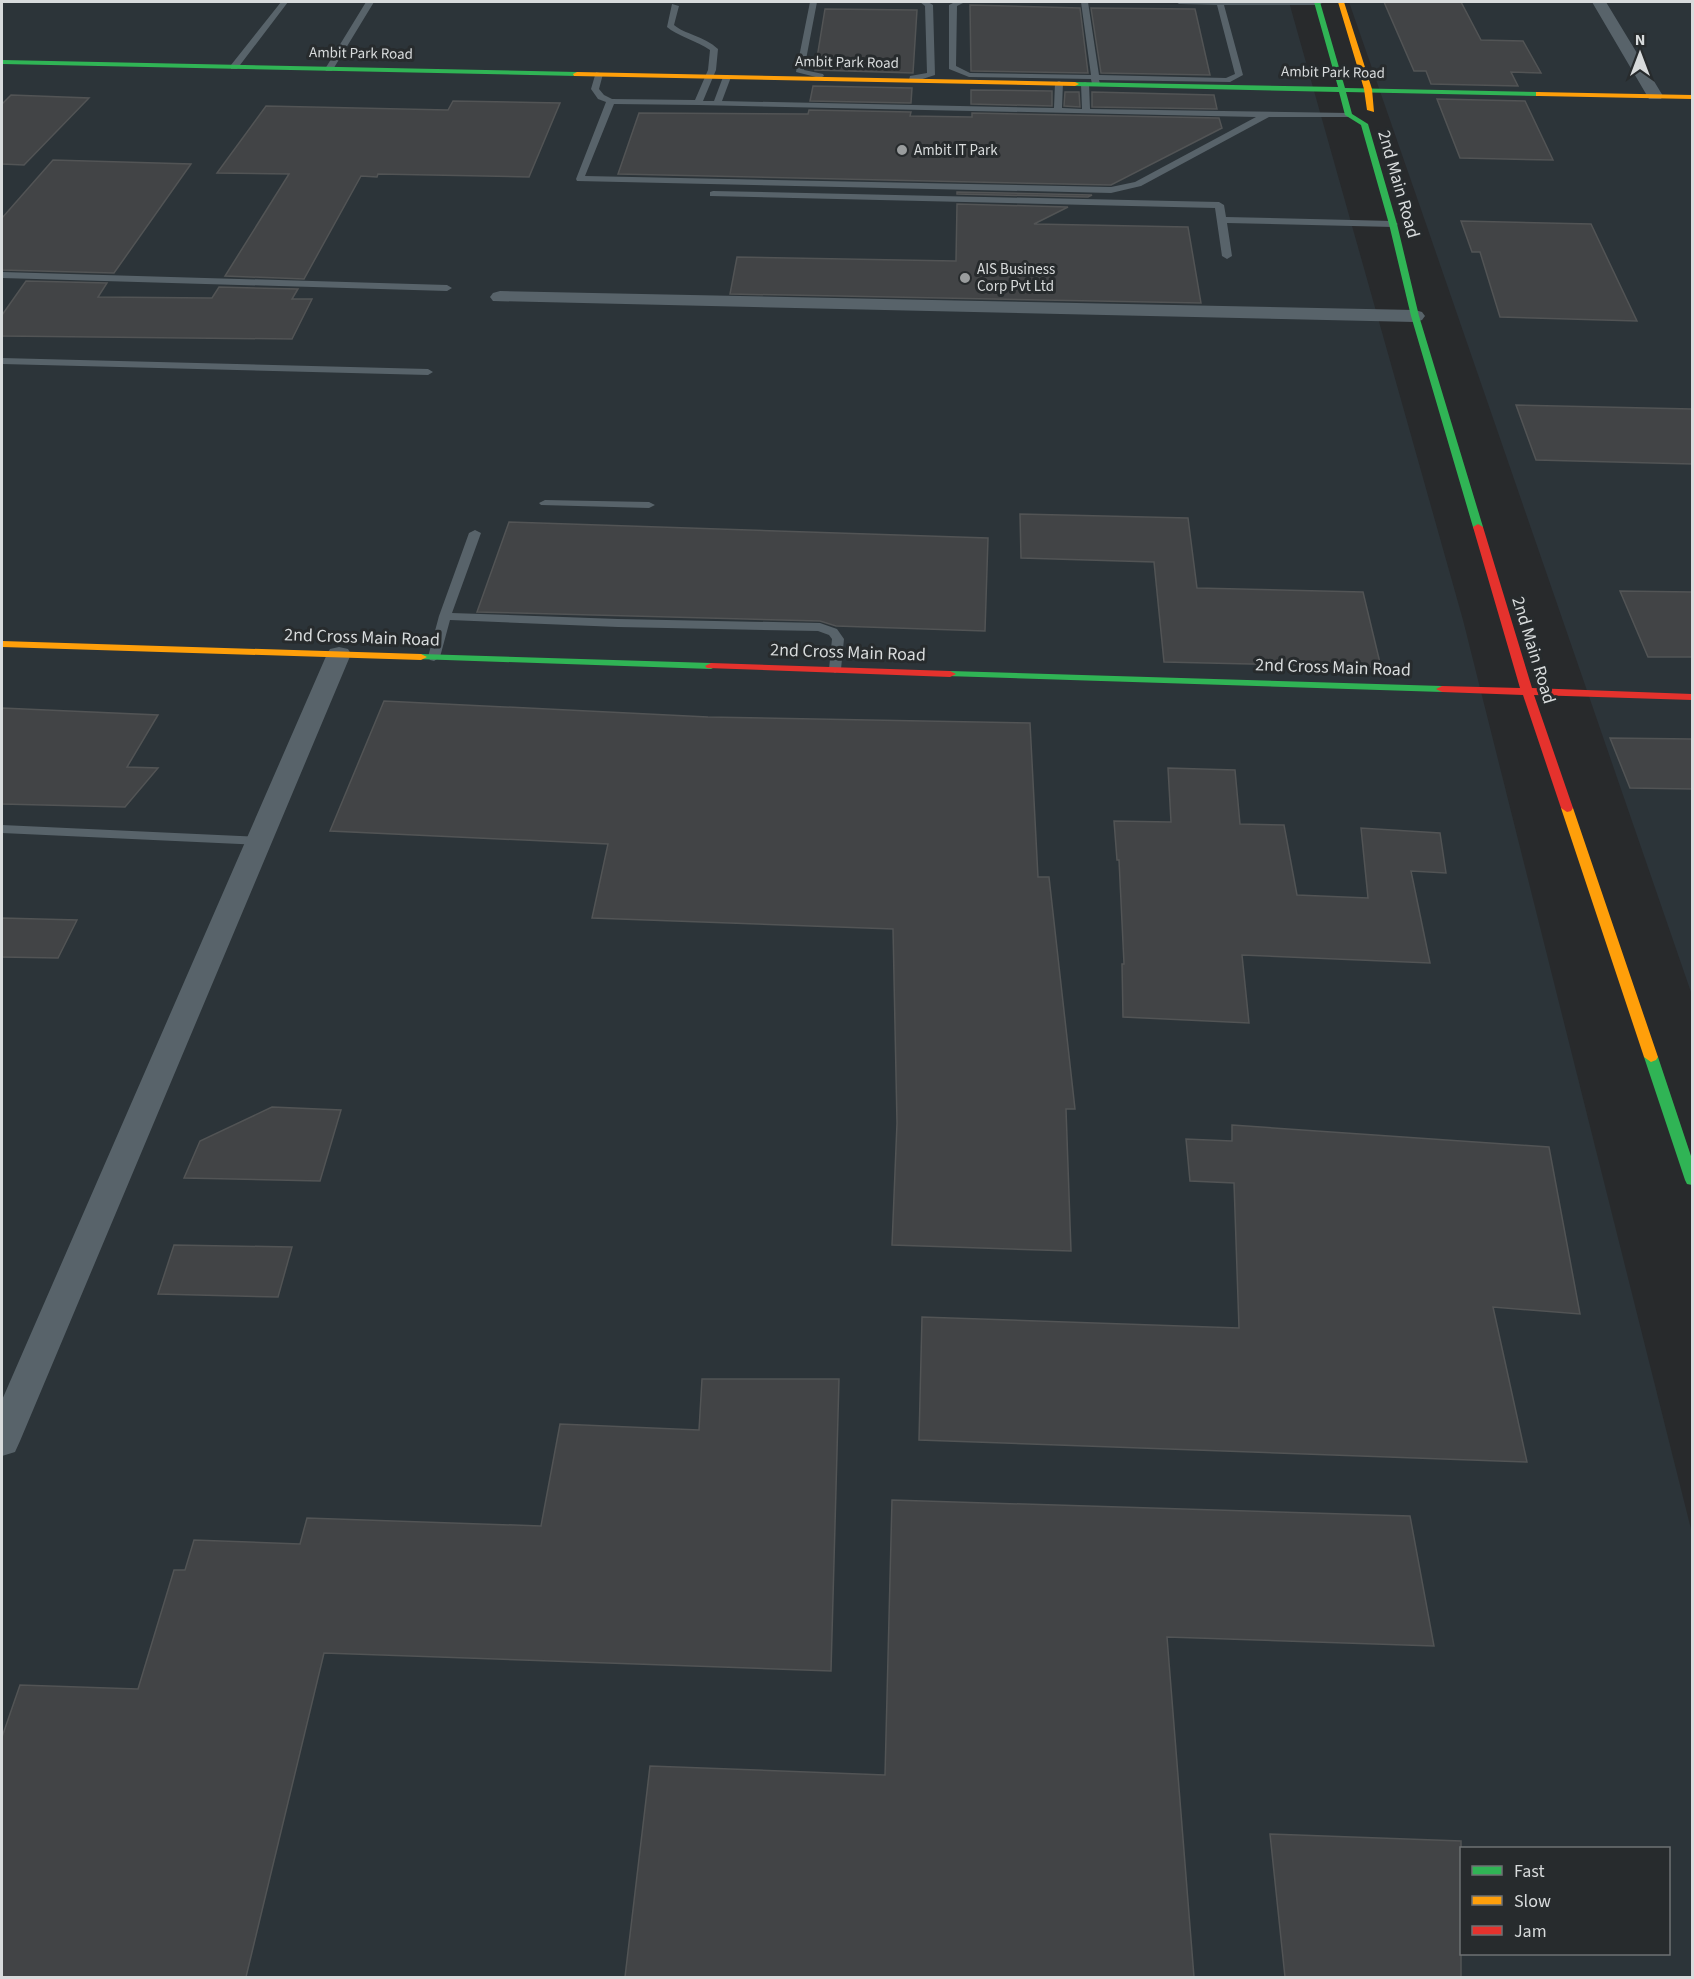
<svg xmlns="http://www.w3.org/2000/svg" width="1694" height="1979" viewBox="0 0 1694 1979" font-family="'Source Sans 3',sans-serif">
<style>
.built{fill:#2c3439;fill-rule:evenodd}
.building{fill:#424446;stroke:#525455;stroke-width:1.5}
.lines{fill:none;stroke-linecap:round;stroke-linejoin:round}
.lane{fill:#58636a;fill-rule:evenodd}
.street{fill:#58636a;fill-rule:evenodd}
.fast{fill:#30b455;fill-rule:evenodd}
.slow{fill:#ff9f0a;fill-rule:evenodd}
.jam{fill:#e5322d;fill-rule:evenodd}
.poi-dot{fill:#9a9d9e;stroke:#272b2d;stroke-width:2}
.labels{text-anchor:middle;stroke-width:6;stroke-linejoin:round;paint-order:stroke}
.far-street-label{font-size:15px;fill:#d8dbdc;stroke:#272b2d}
.far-poi-label{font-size:15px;fill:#d8dbdc;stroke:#272b2d;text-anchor:start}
.street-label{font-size:18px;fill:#d8dbdc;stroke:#272b2d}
</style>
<rect width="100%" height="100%" fill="#282a2c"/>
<path class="built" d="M2,2H1289L1463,620L1692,1533V1977L2,1978ZM1462,1848H1668V1954H1462Z
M1349,2H1692V995L1424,218Z"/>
<path class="building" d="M1384,2H1461L1481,40L1523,41L1541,73L1511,72L1518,86L1431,84L1426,71H1414Z
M970,5L1080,8L1088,73L971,71Z
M1091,8L1195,9L1210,75L1101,73Z
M825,9L917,10L913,73L815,70Z
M813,86L912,88L911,103L810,101Z
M971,90L1052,91V106L971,104Z
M1065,92H1079L1080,107L1064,106Z
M1092,92L1214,95L1217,109L1092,107Z
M11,95L89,98L24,165L2,164V104Z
M1437,99L1525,101L1553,160L1460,158Z
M453,101L560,103L529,177L378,174L377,177L361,176L304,279L225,276L289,174L217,173L266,106L448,110Z
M809,110L911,112L910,116L972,117V113L1219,118L1222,128L1111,185L618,174L639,113L808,114Z
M53,160L191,164L114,273L2,270V218Z
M957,192L1092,195L1088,197L957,194Z
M957,204L1068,207L1034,224L1188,227L1201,303L730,294L737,257L956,261Z
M1461,221L1591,224L1637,321L1500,317L1480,252H1472Z
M26,281L107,283L98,297L212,298L219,287L298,289L292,299H312L292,339L2,336V315Z
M1516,405L1692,409V464L1536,460Z
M1020,514L1188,518L1197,588L1363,592L1381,667L1164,662L1154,562L1021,558Z
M509,522L988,538L985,631L836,626L820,621L477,612Z
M1620,591L1692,592V657H1648Z
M384,701L708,717L1030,723L1038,877H1049L1075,1109H1066L1071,1251L892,1245L897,1123L893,929L592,918L608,844L330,831Z
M2,708L158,715L127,767L158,768L125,807L2,804Z
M1610,738L1692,739V789L1630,788Z
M1168,768L1235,770L1240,824L1284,825L1297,895L1368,898L1361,828L1440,833L1446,873L1411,871L1430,963L1242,955L1249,1023L1123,1017L1122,964H1124L1119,860H1117L1114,821L1171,822Z
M2,918L77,920L58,958L2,957Z
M272,1107L341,1110L320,1181L184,1178L200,1141Z
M1232,1125L1549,1147L1580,1314L1493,1307L1527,1462L919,1440L922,1317L1239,1328L1234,1183L1190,1181L1186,1139L1232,1141Z
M174,1245L292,1247L278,1297L158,1294Z
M702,1379H839L831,1671L324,1653L246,1977H2V1737L20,1685L138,1689L174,1570H185L194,1540L300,1544L307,1518L541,1526L560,1424L699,1430Z
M892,1500L1410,1516L1434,1646L1167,1637L1194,1977H625L650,1766L885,1775Z
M1270,1834L1461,1841V1977H1285Z"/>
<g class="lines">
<path class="lane" d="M281,2H288L237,69H231V65Z
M366,2H374L332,71H326L325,69Z
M810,2H817L804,70L823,74L824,76L820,78L796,72Z
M920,2H928L933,5L935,75L913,82L909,80L910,76L927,73L925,6Z
M955,2H965L957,6L956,66L970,73L1091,75L1081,2H1088L1099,75L1226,78L1235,74L1217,5L1179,4L1176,2L1322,3L1318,5H1224L1243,75L1230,82L1099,80L1100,84L1096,86L1092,84L1091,79L969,77L949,69V5Z
M672,4L679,6L674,25C684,34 704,36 718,49L716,70L703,101H714L723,77L727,75L731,77L722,101L1054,108L1055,83L1059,81L1063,83L1062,108L1082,109L1081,84L1085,82L1089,84L1090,109L1349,113L1353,115L1349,117H1269L1141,186L1111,193L577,181L576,179L606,102L598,99L591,89L596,72L603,74L599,89L604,95L612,99L695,100L708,70L710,50C697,41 676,35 667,27ZM614,104L698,105L1256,117L1135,182L1111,187L585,176Z
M713,191L1219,202L1224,205L1226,217L1393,221L1398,224L1393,227L1227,223L1232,256L1227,259L1222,256L1215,208L710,196V192Z
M2,272L447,285L452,288L447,291L2,278Z
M2,358L428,369L433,372L428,375L2,364Z
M545,500L649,502L655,505L649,508L541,505L539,503Z
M475,530L481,533L452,613L618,619L820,623L837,629L844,639L841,669L835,673L829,669L832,639L829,635L818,631L618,627L450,620L440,657L434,661L430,660L428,657L439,616L469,533Z
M2,825L260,837L267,841L260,845L2,833Z"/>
<path class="street" d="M1592,2H1606L1663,96L1661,99H1649Z
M500,291L1415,310L1422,312L1425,316L1422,320L1415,322L493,301L490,297L493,293Z
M339,647L348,649L351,654L20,1441L15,1452L2,1456V1400L327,654L330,649Z"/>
<path class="fast" d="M1314,2H1320L1345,88L1539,92L1543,94L1539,96L1346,92L1352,114L1368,124L1397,224L1419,316L1483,527L1482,529H1474L1473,527L1411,316L1389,224L1361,125L1345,115L1339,92L1075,86L1071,84L1075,82L1338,87Z
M2,60L577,72L581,74L577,76L2,64Z
M421,654L711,663L717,666L711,669L417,659V655Z
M950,671L1442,686L1448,689L1442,692L946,676L944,674Z
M1651,1052L1658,1057L1692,1159V1185L1687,1184L1685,1180L1644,1057Z"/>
<path class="slow" d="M1338,2H1344L1372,89L1374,112L1367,110L1364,89Z
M577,72L1075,82L1079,84L1075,86L574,76L573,74Z
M1536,92L1692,95V99L1539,96H1536Z
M2,641L421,654L427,657L421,660L2,647Z
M1567,804L1573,808L1658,1057L1656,1060L1651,1062L1644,1057L1561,808Z"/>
<path class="jam" d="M1478,524L1483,527L1532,688L1692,694V700L1534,695L1573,808L1571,811L1567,812L1561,808L1523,695L1442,692L1436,689L1442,686L1520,688L1473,527Z
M711,663L950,671L956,674L950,677L707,668L705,666Z"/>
</g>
<g class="poi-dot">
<circle cx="902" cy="150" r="6"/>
<circle cx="965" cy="278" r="6"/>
</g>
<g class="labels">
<g class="far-street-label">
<text transform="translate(361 53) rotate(1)" y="5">Ambit Park Road</text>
<text transform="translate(847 62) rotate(1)" y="5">Ambit Park Road</text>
<text transform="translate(1333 72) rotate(1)" y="5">Ambit Park Road</text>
</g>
<g class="far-poi-label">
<text x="914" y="155">Ambit IT Park</text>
<text x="977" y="274">AIS Business<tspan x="977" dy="17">Corp Pvt Ltd</tspan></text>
</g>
<g class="street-label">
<text transform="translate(1399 184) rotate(74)" y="6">2nd Main Road</text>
<text transform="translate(362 637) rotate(2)" y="6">2nd Cross Main Road</text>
<text transform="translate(1534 650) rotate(73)" y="6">2nd Main Road</text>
<text transform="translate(848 652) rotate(2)" y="6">2nd Cross Main Road</text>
<text transform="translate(1333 667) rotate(2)" y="6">2nd Cross Main Road</text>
</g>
</g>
<rect width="1694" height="1979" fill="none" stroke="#d8dbdc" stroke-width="6"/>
<rect x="1460" y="1847" width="210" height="108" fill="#272b2d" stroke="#6e7173" stroke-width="1.5"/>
<rect x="1472" y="1866" width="30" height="9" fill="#30b455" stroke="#6e7173" stroke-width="1.5"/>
<text x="1514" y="1877" font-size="18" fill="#d8dbdc">Fast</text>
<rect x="1472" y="1896" width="30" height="9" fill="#ff9f0a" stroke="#6e7173" stroke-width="1.5"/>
<text x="1514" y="1907" font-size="18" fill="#d8dbdc">Slow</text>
<rect x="1472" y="1926" width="30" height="9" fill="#e5322d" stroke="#6e7173" stroke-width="1.5"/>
<text x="1514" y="1937" font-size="18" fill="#d8dbdc">Jam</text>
<g transform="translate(1640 54)" stroke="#272b2d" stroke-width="4.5" paint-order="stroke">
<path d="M0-4.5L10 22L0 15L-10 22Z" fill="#d8dbdc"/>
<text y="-9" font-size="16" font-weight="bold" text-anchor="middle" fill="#d8dbdc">N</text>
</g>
</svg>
